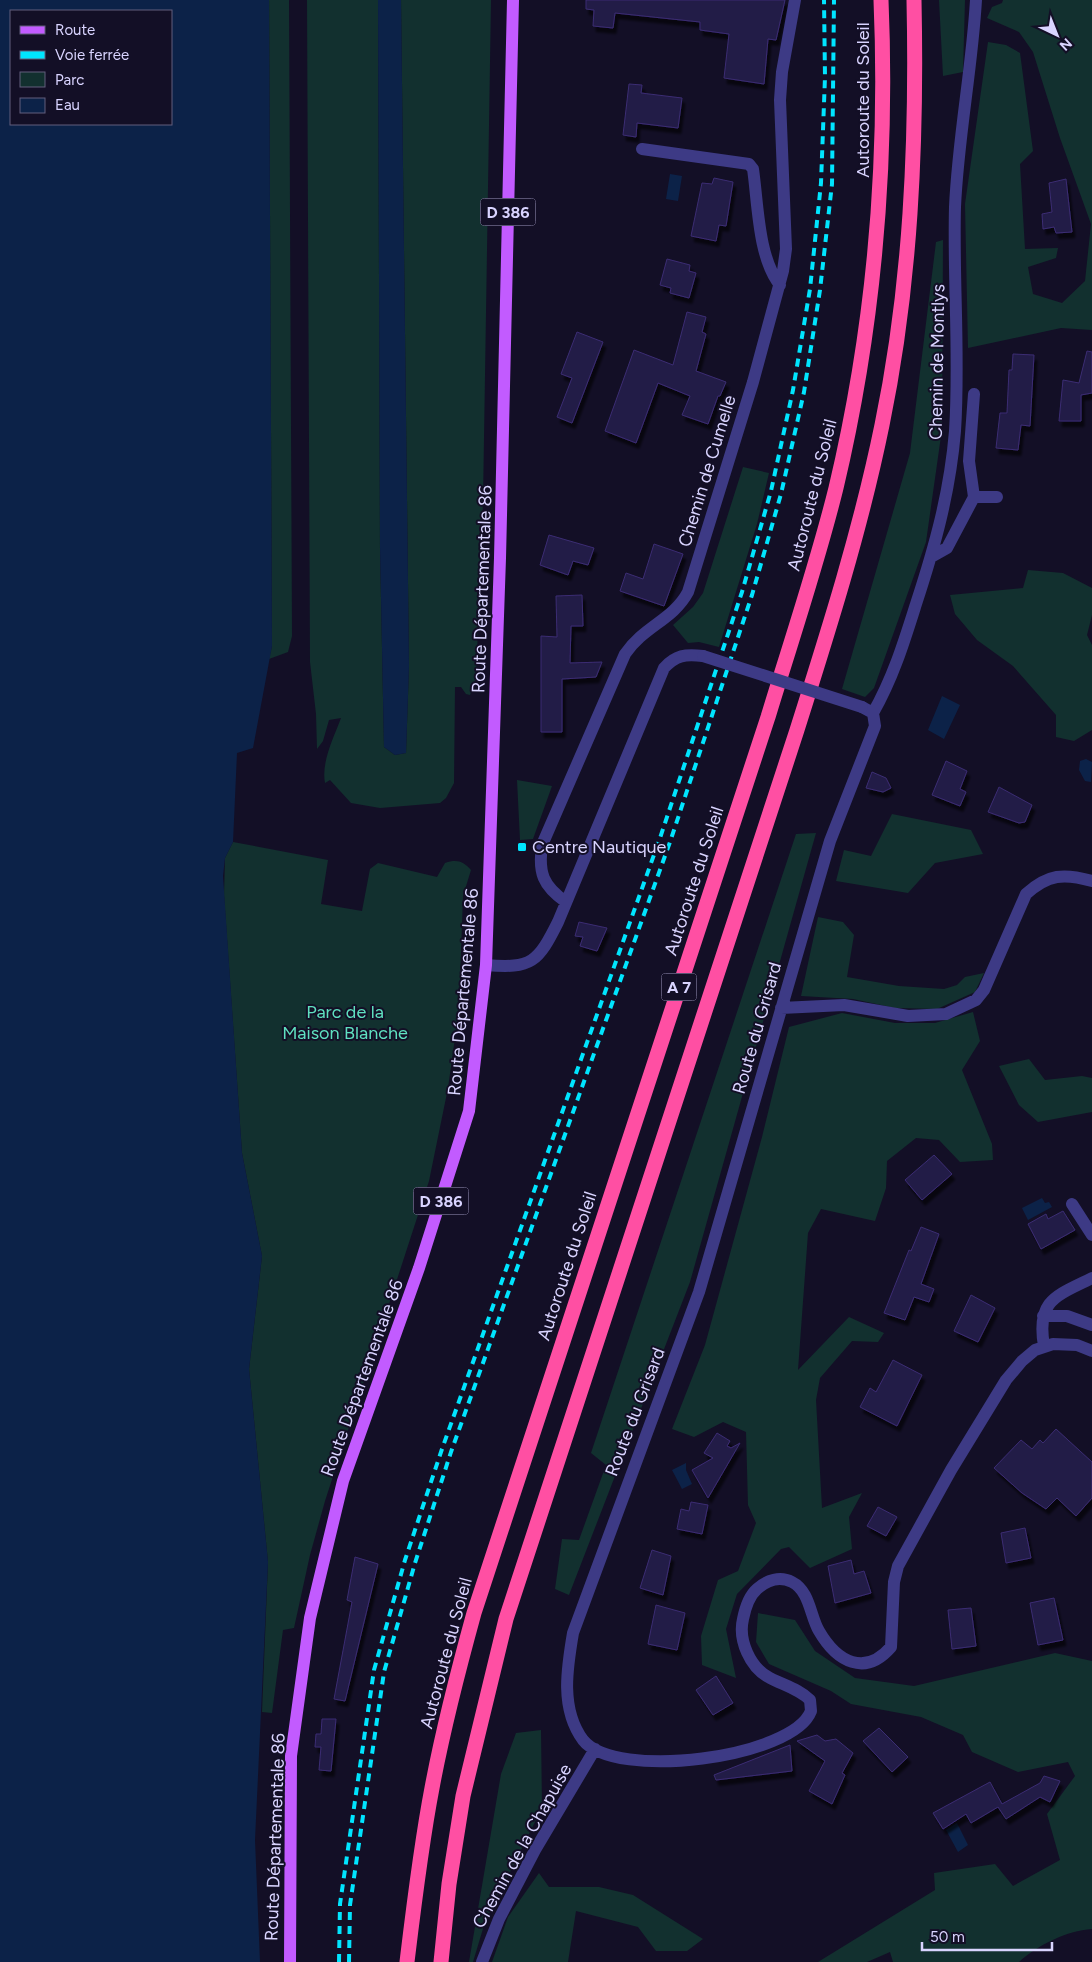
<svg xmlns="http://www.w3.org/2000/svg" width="1092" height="1962" viewBox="0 0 1092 1962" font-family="Figtree,sans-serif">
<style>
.green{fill:#12302f}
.water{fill:#0c2248;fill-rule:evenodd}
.building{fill:#241b47;stroke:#3b2d73;filter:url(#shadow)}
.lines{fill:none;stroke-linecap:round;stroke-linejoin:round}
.minor{stroke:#3d3a85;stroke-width:12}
.major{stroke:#c25bff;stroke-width:12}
.highway{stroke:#ff4fa3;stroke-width:15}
.rail{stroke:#00e5ff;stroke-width:4;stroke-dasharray:8 6;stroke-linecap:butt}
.minor-bridge{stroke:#3d3a85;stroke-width:12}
.poi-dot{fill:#00e5ff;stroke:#130f26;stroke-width:2}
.labels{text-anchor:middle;stroke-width:4;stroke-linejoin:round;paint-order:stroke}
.shield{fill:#130f26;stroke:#9e99be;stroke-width:1}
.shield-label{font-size:16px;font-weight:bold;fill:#d9d4ff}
.street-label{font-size:18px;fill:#d9d4ff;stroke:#130f26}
.poi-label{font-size:18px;fill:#d9d4ff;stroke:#130f26;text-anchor:start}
.park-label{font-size:18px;fill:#5fe0c0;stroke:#130f26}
</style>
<defs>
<filter id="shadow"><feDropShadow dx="3" dy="5.5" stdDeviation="1" flood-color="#0009"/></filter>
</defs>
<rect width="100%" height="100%" fill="#130f26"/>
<path class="green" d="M269,0H289L292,636L288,652L269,659L272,646Z
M307,0H378L380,548L384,747L395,755L406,753L409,666L401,0H491L483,501L476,679L470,695L466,694L461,687H455L454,783L446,798L440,803L380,808L351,803L330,780L325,783C321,762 334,737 341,718L329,720L323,741L317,749L316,714L310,662Z
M939,0H965L963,72L943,76Z
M1003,0H1092V330L1061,328L968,348L965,204L988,42L1006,45L1020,53L1033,151L1020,164L1025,249L1058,248L1056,258L1028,267L1033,294L1062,303L1085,281L1091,224L1060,138L1033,52L1019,32L987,18L992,7L1002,3Z
M943,240L942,429L926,542L874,688L865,697L842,689L910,453L936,242Z
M743,467L769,473L757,524L719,647L699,642L688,643L673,625L693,607L703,593Z
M1028,570L1063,573L1092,588V615L1087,635L1092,645V730L1074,741L1056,737V715L1013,666L977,640L955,614L950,595L1023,588Z
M517,780L552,786L533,839L520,840Z
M892,814L971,830L983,854L935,863L908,893L836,881L844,850L871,856Z
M816,833L690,1282L569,1595L555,1589L562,1539L579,1540L606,1465L591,1453L796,834Z
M233,842L328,860L321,904L362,911L370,869L378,863L437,877L445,863C457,859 463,861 471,870L463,896L459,1009L448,1088L429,1181L325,1501L310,1555L294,1628L283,1630L272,1713L262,1712L268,1562L249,1369L262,1256L242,1153L224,895L225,858Z
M818,917L843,922L854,935L847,977L899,986L944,989L957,985L965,977L984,973L975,992L937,1009L895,1008L853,999L801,996Z
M973,1012L980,1041L962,1070L992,1144L993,1160L960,1162L939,1140L916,1138L887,1161L886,1188L875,1221L821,1209L808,1233L798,1370L849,1317L884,1333L878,1342L852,1341L820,1378L816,1400L822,1508L862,1493L849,1517L852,1549L810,1568L789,1547L781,1549L737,1594L726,1629L736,1678L702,1665L701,1636L718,1580L738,1571L756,1523L748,1505L746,1432L723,1422L694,1437L672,1429L705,1345L762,1137L789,1027L842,1013L895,1023H935Z
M1029,1059L1045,1080L1082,1076L1092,1078V1112L1038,1122L1019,1105L999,1066Z
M758,1613L795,1620L815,1651L855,1678L914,1686L1055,1653L1092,1661V1929C1066,1931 1038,1945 1019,1962H893L890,1952L867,1962H818L935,1890L934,1873L995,1864L1013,1886L1060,1860L1047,1814L1075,1776L1068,1762L1018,1772L972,1752L963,1735L921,1717L851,1704L831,1691L769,1664L756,1642Z
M541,1730L542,1808L485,1922L473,1962H469L501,1774L516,1733Z
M539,1873L549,1887H599L633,1895L703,1939L687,1951H656L638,1927L576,1911L568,1962H492L508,1917Z"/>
<path class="water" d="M0,0H269L272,646L253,748L237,753L233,842L225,858L223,876L242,1153L262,1256L249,1369L268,1562L255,1840L260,1962H0ZM11,11H171V124H11Z
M378,0H401L409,666L406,753L395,755L384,747L380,548Z
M670,174L682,176L678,201L666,199Z
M942,696L960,705L944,739L928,730Z
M1086,759L1092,762L1091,782L1085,781L1079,770L1080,761Z
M1042,1198L1045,1203L1049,1202L1052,1207L1028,1220L1022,1208Z
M686,1463V1470L692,1484L682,1489L672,1470Z
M957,1823L968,1845L958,1852L946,1830Z"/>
<path class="building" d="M586,0H785L776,40L768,39L764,84L724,78L729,34L700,30V22L615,13L613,28L593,26L594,10L586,9Z
M629,84L642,85L641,93L682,98L678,128L637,123L636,137L623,135Z
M714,178L733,182L726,226L719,225L716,241L691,236L702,183L712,184Z
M1066,179L1072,232L1056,233L1054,227L1043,229L1042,214L1052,212L1049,183Z
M667,259L690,265L689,271L696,273L689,298L670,293L671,288L660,285Z
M687,312L706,317L702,332L706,334L696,371L726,382L720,396H718L708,424L682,415L690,396L658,383L636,443L605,431L634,350L673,365Z
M577,332L603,342L572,423L557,417L572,378L561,374Z
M1087,351L1092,352V393L1081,395V421H1059L1063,380L1079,383Z
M1013,354L1034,355L1030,426L1021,425L1018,450L996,448L1000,413H1007L1009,370H1012Z
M549,535L594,548L588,565L573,561L568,575L540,565Z
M654,544L683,554L664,606L620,591L626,573L643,579Z
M582,595L583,626H571L570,663L602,662L596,677L562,679V732H541V636L557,637L556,596Z
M946,761L967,771L960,789L966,792L960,806L932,795Z
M872,772L886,778L891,788L883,792L866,788Z
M999,787L1032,805L1025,822L1019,823L988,812Z
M579,922L607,928L597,951L580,946L583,937L575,936Z
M934,1155L952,1174L922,1200L905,1180Z
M1063,1211L1075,1230L1041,1249L1028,1224L1046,1214L1048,1219Z
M921,1227L939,1234L921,1284L934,1289L929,1302L914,1297L905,1320L884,1313L909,1250L911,1251Z
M971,1295L995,1308L978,1342L954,1331Z
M893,1360L922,1375L897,1426L860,1407L870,1388L876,1392Z
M1056,1429L1092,1462V1498L1076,1516L1057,1498L1046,1509L1022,1493L994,1468L1021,1440L1032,1449L1040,1440L1043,1443Z
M717,1433L730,1441L727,1446L731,1448L740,1443L708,1498L692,1470L713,1458L704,1453Z
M691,1502L708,1505L702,1534L677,1529L681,1509L689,1511Z
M878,1507L897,1517L886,1536L867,1526Z
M1025,1528L1031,1558L1006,1563L1001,1533Z
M652,1550L671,1556L663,1595L640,1588Z
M355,1557L378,1564L345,1701L334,1699L352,1602L347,1600Z
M851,1560L854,1574L864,1571L871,1593L835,1603L828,1566Z
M1054,1598L1063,1640L1038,1645L1030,1603Z
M656,1605L685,1613L677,1650L648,1644Z
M971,1608L976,1646L952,1649L948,1610Z
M716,1676L733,1703L713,1715L696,1690Z
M322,1719H336L331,1771L319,1770L321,1747H315L316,1734H321Z
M879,1728L908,1757L892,1772L863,1741Z
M817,1735L825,1741L836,1739L853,1753L842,1773L845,1775L832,1804L809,1791L825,1761L797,1741Z
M790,1745L792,1771L716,1780L714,1775Z
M1044,1776L1060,1781L1050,1802L1040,1797L1006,1819L998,1807L971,1823L966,1814L943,1829L933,1813L990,1782L1002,1804L1040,1783Z"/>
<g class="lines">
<path class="minor" d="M642,149L749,164L753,169C758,203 758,258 780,285
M974,394L969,461L974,497
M931,557L947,548L974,497H997
M862,707L873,713L875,726L830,841L699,1292L573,1633C567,1668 560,1709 583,1740C615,1781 793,1758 811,1711L810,1700C799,1689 783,1685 770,1678C750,1668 738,1640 743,1619C745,1609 749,1596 757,1589C767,1580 780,1576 792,1582C810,1591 810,1616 819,1631C837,1662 865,1677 891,1647L894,1582L898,1566L951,1470L1006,1380L1022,1361L1035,1350L1053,1344L1077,1345L1092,1351
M873,713C893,678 904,642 916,604C935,546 950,492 955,431C960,356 953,282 955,207C958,138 972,69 976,0
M566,902C543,886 538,873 542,845L625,654C644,626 673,620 688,592L753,382L783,271L786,249L780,100L782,72L795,0
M486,965C532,969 538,962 558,922L664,668C676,655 685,654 703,656
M781,1008L844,1005L908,1016L946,1014L976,1000L984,990L1026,894C1048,874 1064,873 1092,881
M1072,1204L1092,1235
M1043,1316H1067L1092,1325
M1044,1346C1036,1300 1056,1296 1092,1278
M482,1962L499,1919L535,1850L595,1749"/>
<path class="major" d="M290,1962L291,1756L310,1618L343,1481L419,1268L469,1111L486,965L500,558L513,0"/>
<path class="highway" d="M407,1962C414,1904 421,1845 432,1788C443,1729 458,1671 474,1613L768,717C791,641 817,565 836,488C874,328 888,165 881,0
M441,1962L449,1884L463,1796L506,1619L797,730C829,629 861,528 882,425C911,285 917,142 914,0"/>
<path class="rail" d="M339,1962L340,1904L374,1670L405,1560L442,1449L660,838L742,592L771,491L793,390L810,289L821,183L825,77L824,0
M349,1962L350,1905L384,1672L415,1563L451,1452L670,842L752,595L781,494L804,392L820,290L832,184L834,0"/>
<path class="minor-bridge" d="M703,656L862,707"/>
</g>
<rect class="poi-dot" x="517" y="842" width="10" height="10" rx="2.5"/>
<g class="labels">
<g class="shield">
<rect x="480.5" y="198.5" width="55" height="27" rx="4"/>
<rect x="661.5" y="973.5" width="35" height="27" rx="4"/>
<rect x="413.5" y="1187.5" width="55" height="27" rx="4"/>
</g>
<g class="shield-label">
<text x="508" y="218">D 386</text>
<text x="679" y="993">A 7</text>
<text x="441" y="1207">D 386</text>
</g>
<g class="street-label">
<text transform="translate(863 100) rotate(-90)" y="6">Autoroute du Soleil</text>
<text transform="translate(937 362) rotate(-89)" y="6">Chemin de Montlys</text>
<text transform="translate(707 471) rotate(-73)" y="6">Chemin de Cumelle</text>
<text transform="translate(812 495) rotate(-76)" y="6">Autoroute du Soleil</text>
<text transform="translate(482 589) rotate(-88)" y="6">Route Départementale 86</text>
<text transform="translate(694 881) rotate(-72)" y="6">Autoroute du Soleil</text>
<text transform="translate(463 992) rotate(-85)" y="6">Route Départementale 86</text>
<text transform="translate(757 1028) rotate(-74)" y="6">Route du Grisard</text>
<text transform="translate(567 1266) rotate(-72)" y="6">Autoroute du Soleil</text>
<text transform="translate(362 1378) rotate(-70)" y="6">Route Départementale 86</text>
<text transform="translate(635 1412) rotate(-69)" y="6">Route du Grisard</text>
<text transform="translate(446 1653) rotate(-75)" y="6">Autoroute du Soleil</text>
<text transform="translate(275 1837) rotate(-88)" y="6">Route Départementale 86</text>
<text transform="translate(522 1846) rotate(-61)" y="6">Chemin de la Chapuise</text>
</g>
<g class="poi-label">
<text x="532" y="853">Centre Nautique</text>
</g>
<g class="park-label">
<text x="345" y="1018">Parc de la<tspan x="345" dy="21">Maison Blanche</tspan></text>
</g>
</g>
<rect x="10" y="10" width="162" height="115" fill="#130f26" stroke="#625e7d"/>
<rect x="20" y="26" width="25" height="8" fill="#c25bff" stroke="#625e7d"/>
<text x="55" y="35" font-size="15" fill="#d9d4ff">Route</text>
<rect x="20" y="51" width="25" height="8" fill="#00e5ff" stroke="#625e7d"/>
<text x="55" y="60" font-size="15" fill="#d9d4ff">Voie ferrée</text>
<rect x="20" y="72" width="25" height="15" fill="#12302f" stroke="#625e7d"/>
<text x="55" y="85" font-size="15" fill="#d9d4ff">Parc</text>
<rect x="20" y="98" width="25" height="15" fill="#0c2248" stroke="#625e7d"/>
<text x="55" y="110" font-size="15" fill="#d9d4ff">Eau</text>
<g transform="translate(1057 35) rotate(137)" stroke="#130f26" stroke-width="4" paint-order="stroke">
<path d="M0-4L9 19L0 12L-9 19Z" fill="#d9d4ff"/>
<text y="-8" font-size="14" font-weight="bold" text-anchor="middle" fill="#d9d4ff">N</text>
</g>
<path d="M922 1942v8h130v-8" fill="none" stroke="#d9d4ff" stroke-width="2.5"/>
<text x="930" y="1942" font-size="15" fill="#d9d4ff" stroke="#130f26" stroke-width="4" paint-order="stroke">50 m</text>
</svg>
